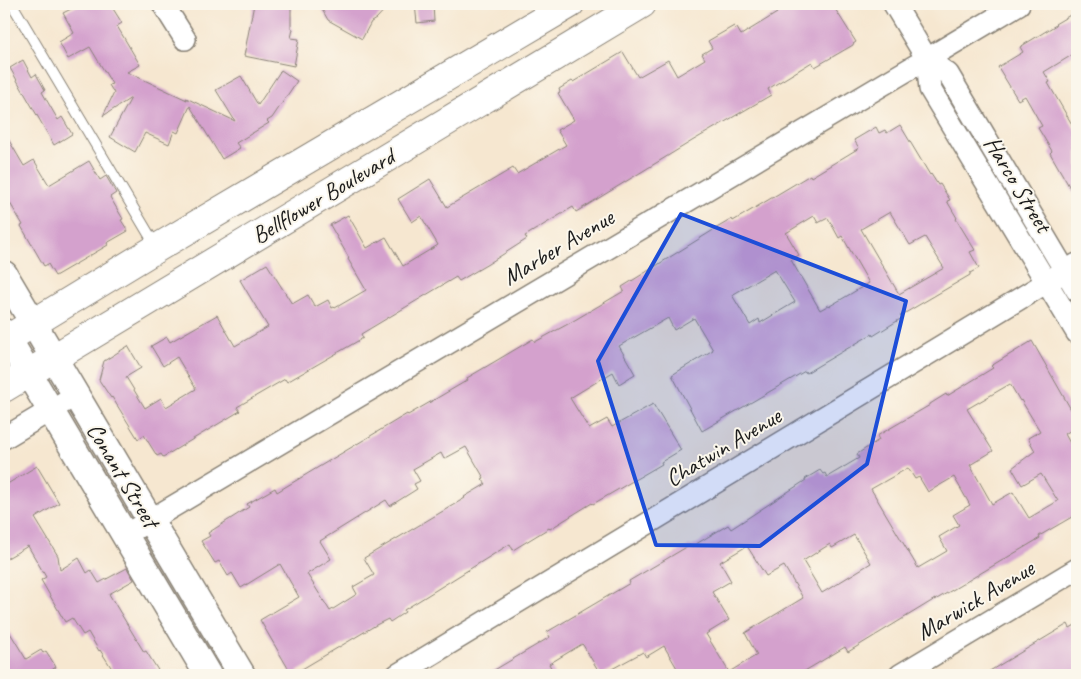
<svg xmlns="http://www.w3.org/2000/svg" width="1081" height="679" viewBox="0 0 1081 679" font-family="Caveat,sans-serif">
<style>
.building{fill:#d4a1cd;fill-rule:evenodd}
.lines{fill:none;stroke-linecap:round;stroke-linejoin:round}
.service-casing{stroke:#898276;stroke-width:12}
.minor-casing{stroke:#898276;stroke-width:24}
.tertiary-casing{stroke:#898276;stroke-width:29}
.secondary-casing{stroke:#898276;stroke-width:30}
.service{stroke:#fff;stroke-width:10}
.minor{stroke:#fff;stroke-width:21}
.tertiary{stroke:#fff;stroke-width:26}
.secondary{stroke:#fff;stroke-width:28}
.marked{fill:#1d4ed8;fill-opacity:0.2;stroke:#1d4ed8;stroke-width:4;stroke-linejoin:round}
.labels{text-anchor:middle;stroke-width:4;stroke-linejoin:round;paint-order:stroke}
.street-label{font-size:24px;fill:#1c1c1c;stroke:#fbf7ec}
</style>
<rect width="100%" height="100%" fill="#fbf7ec"/>
<filter id="ink" filterUnits="userSpaceOnUse"><feTurbulence type="fractalNoise" baseFrequency=".02" numOctaves="2"/><feDisplacementMap in="SourceGraphic" scale="10" xChannelSelector="R" yChannelSelector="G"/><feConvolveMatrix kernelMatrix="1 2 1 2 8 2 1 2 1" color-interpolation-filters="sRGB"/></filter>
<filter id="wash" filterUnits="userSpaceOnUse"><feTurbulence type="fractalNoise" baseFrequency=".0096" numOctaves="4" result="noise"/><feDisplacementMap in="SourceGraphic" scale="20" xChannelSelector="R" yChannelSelector="G"/><feGaussianBlur stdDeviation="1.12" result="paint"/><feColorMatrix in="noise" values="0 0 0 0 0 0 0 0 0 0 0 0 0 0 0 0 0 1.4 0 .05"/><feComposite in="paint" operator="in"/></filter>
<g filter="url(#wash)">
<rect width="100%" height="100%" fill="#f6e7d0"/>
<g id="blocks">
<path class="building" d="M81,4H110L122,23L117,26L140,65L127,72L187,100L186,98L235,121L216,90L241,76L258,105L281,70L297,81L272,118L267,121L269,123L236,143L240,148L222,159L190,106L178,133L174,131L169,144L145,133L135,152L110,137L131,98L103,116L114,93L109,85L112,84L90,47L68,59L59,42L74,33L63,13Z
M254,4H291V28L293,29L291,38L299,39L294,66L244,56Z
M319,4H390L376,19L371,22L362,39L328,20Z
M415,4H433L434,21L417,23Z
M771,4H832L856,42L853,44V45L815,67L812,62L768,89L771,95L692,141L576,212L573,207L525,236L527,239L488,264L459,281L456,277L361,334L363,338L287,382L285,379L237,407L240,411L163,457L161,454L157,456L144,435L138,439L112,397L111,398L99,380L104,361L128,346L141,368L126,377L145,408L161,398L166,407L196,389L177,357L163,366L151,346L167,337L170,342L217,315L235,346L268,327L240,280L267,264L292,304L308,295L315,307L328,300L332,308L334,307L335,308L366,290L348,259L349,258L330,225L348,215L367,248L386,237L403,266L438,245L421,216L412,222L398,199L430,179L447,207L513,168L517,174L566,145L557,130L574,120L561,98L558,93L560,92L559,89L572,81L573,82L623,52L638,77L668,60L677,76L705,59L702,54L712,48L708,41L734,26L735,29L737,28L741,35L777,13Z
M1077,11V52L1044,72L1050,82L1048,83L1077,133V200L1050,153L1052,151L1038,128L1042,126L1025,96L1018,100L998,67L1023,52L1020,47L1056,25L1055,24Z
M23,60L32,77L36,74L45,90L42,92L58,120L62,117L72,134L54,145L10,68Z
M900,125L930,175L931,174L938,185L940,184L950,200L947,201L957,218L956,219L975,250L970,252L979,268L970,273V275L900,316L902,318L873,336L872,334L806,373L805,371L702,431L672,375L713,350L694,318L674,330L668,318L619,346L635,374L619,384L613,372L570,398L589,429L607,419L612,427L653,404L681,450L661,462L662,464L593,504L592,503L550,529L549,528L513,550L510,544L404,610L405,612L390,622L388,619L376,625L292,675L260,620L299,597L280,564L241,588L232,573L228,576L219,561L215,563L201,541L210,536L208,533L249,507L247,504L275,488L277,492L407,414L408,415L468,380L467,378L533,339L535,342L568,324L624,291L622,287L715,229L732,219L733,221L810,175L811,177L859,148L854,140L876,127L879,133L885,130L887,133ZM890,212L910,245L925,237L944,268L899,294L861,229ZM814,216L818,223L828,218L839,238L842,236L869,283L830,306L829,305L820,310L791,260L799,255L786,233ZM775,270L795,302L760,323L759,319L750,325L732,295ZM466,447L484,478L482,479L486,484L464,497L465,498L364,558L374,575L353,587L357,594L330,611L307,574L331,559L320,541L386,500L390,506L417,489L414,484L420,481L413,469L441,453L444,459Z
M4,132L24,166L34,160L49,185L89,161L100,180L106,176L116,193L110,197L123,219L121,220L128,231L107,243L108,245L55,276L48,264L44,266L21,226L23,225L4,193Z
M1032,341L1077,420V426L1065,434L1077,456V514L1039,536L1040,538L954,589L935,600V599L848,652L845,647L798,675H681L664,646L646,657L643,652L601,675L583,645L582,644L549,664L555,675H486L550,637L547,632L630,583L629,581L690,545L691,547L728,525L731,529L806,480L805,479L820,470L823,474L825,473L827,477L859,458L857,454L879,440L877,436L930,405V404L946,394L947,396L993,368L991,366ZM1010,384L1020,401L1021,400L1040,431L1028,438L1035,451L1012,468L1022,485L1041,474L1058,501L1029,518L1013,492L992,504L970,465L993,451L967,409ZM908,468L915,479L919,477L928,492L954,477L970,505L953,515L959,525L939,537L947,551L918,568L871,489ZM854,535L871,563L822,593L803,561L830,544L832,548ZM747,546L766,576L784,566L803,598L745,633L757,655L729,672L706,634L729,620L712,592L731,581L720,562Z
M37,466L59,503L35,518L58,556L60,570L79,558L87,573L91,570L99,583L127,568L134,580L109,594L144,652L146,651L161,675H116L100,650L99,651L88,632L83,635L72,618L65,622L41,580L46,577L28,546L4,560V486Z
M4,623L26,659L41,650L43,653L46,651L56,667L44,675H4Z
M1068,624L1070,628L1077,624V675H983Z"/>
</g>
</g>
<g filter="url(#ink)">
<use href="#blocks" fill-opacity="0" stroke="#898276" stroke-width="1"/>
<g class="lines">
<defs>
<path id="service" d="M12,4L157,248"/>
<path id="minor" d="M163,4L185,39
M894,4L927,59L948,74L1077,291
M927,59L930,89L1077,333
M4,438L76,395
M125,535L911,68L937,53L1019,4
M397,675L1077,264
M900,675L1077,569"/>
<path id="tertiary" d="M4,274L242,675
M4,332L208,675"/>
<path id="secondary" d="M4,341L157,248L570,4
M4,388L642,4"/>
</defs>
<use href="#service" class="service-casing"/>
<use href="#minor" class="minor-casing"/>
<use href="#tertiary" class="tertiary-casing"/>
<use href="#secondary" class="secondary-casing"/>
<use href="#service" class="service"/>
<use href="#minor" class="minor"/>
<use href="#tertiary" class="tertiary"/>
<use href="#secondary" class="secondary"/>
</g>
</g>
<path class="marked" d="M681,214L906,301L867,464L760,546L656,545L598,361Z"/>
<g class="labels">
<g class="street-label">
<text transform="translate(1018 184) rotate(59)" y="8">Harco Street</text>
<text transform="translate(323 196) rotate(-31)" y="8">Bellflower Boulevard</text>
<text transform="translate(558 247) rotate(-31)" y="8">Marber Avenue</text>
<text transform="translate(723 447) rotate(-31)" y="8">Chatwin Avenue</text>
<text transform="translate(123 475) rotate(59)" y="8">Conant Street</text>
<text transform="translate(975 600) rotate(-31)" y="8">Marwick Avenue</text>
</g>
</g>
<rect width="1081" height="679" fill="none" stroke="#fbf7ec" stroke-width="20"/>
</svg>
